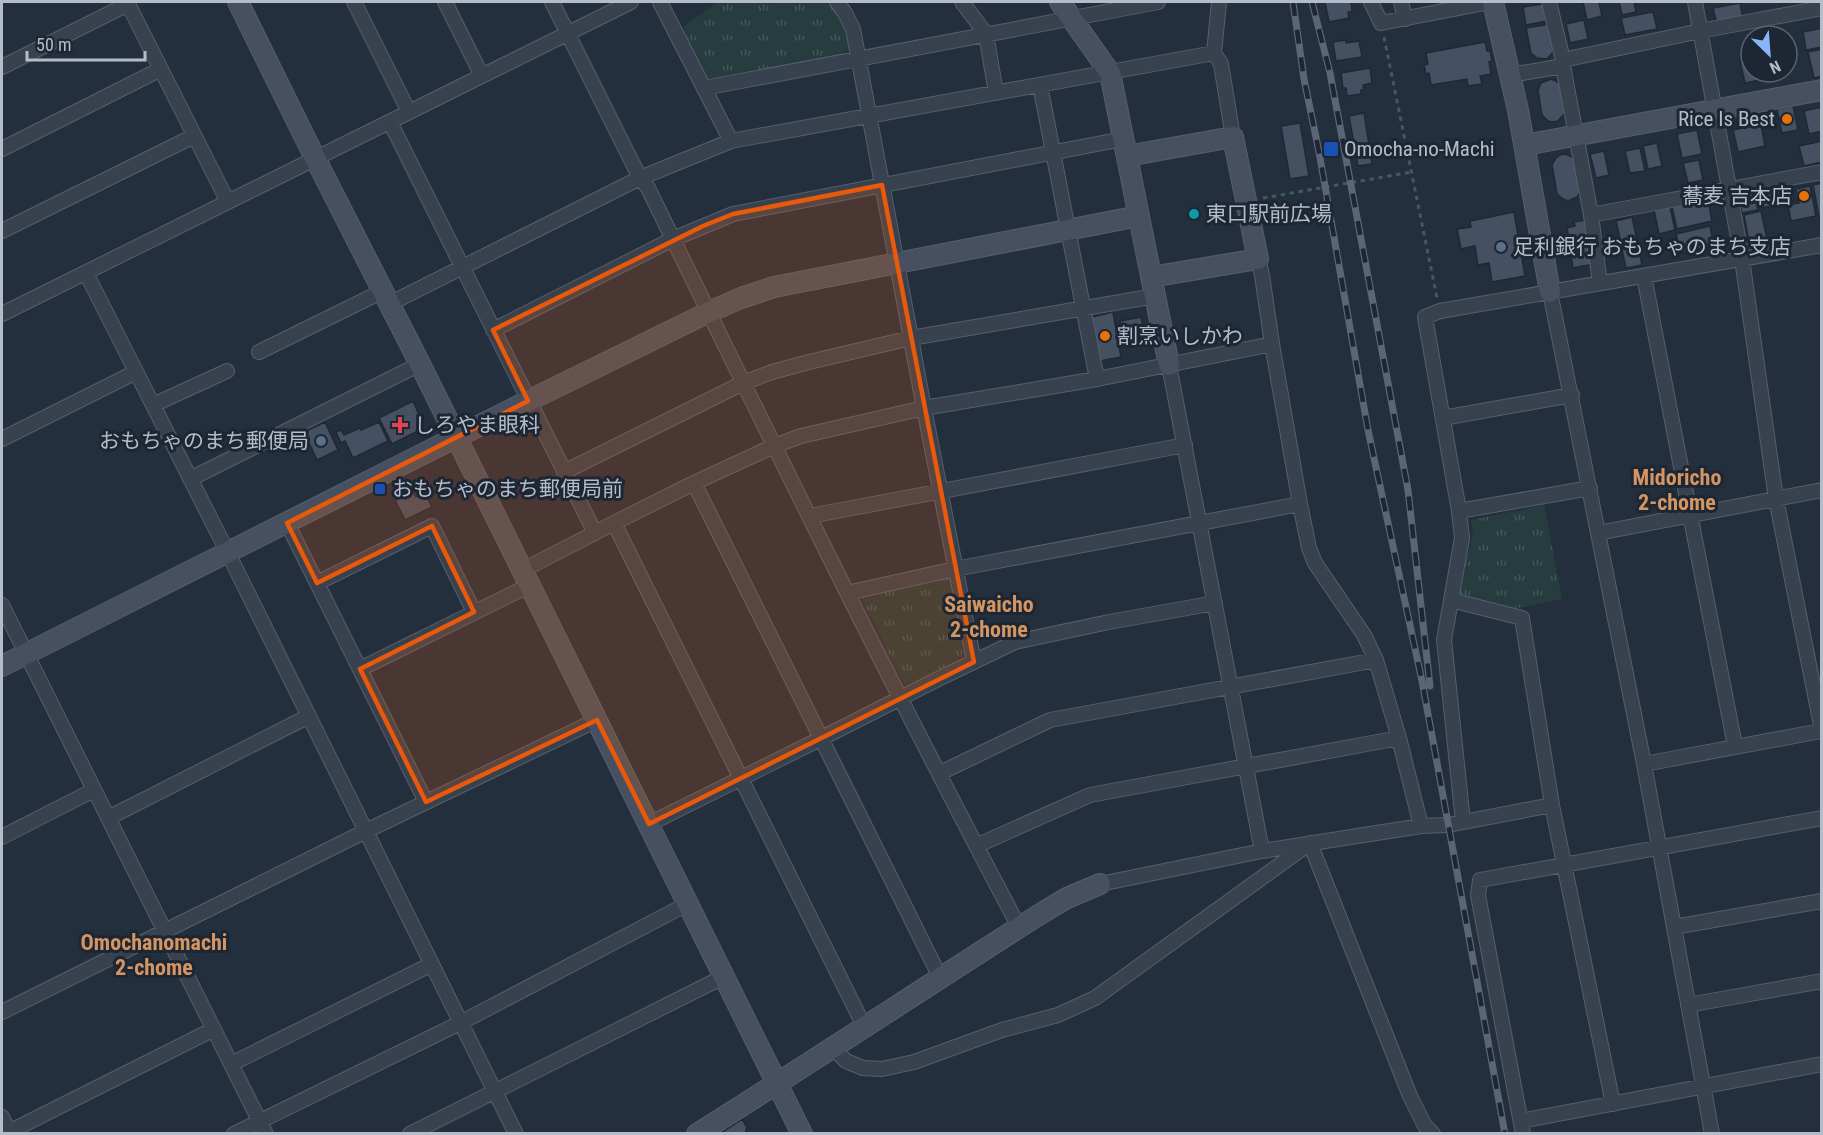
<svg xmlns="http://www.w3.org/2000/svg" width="1823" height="1135" viewBox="0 0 1823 1135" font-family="'Roboto Condensed','Noto Sans JP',sans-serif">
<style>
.park{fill:url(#park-tufts)}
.building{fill:#455162;stroke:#1f2835;stroke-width:1.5}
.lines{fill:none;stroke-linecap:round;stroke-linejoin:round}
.street-casing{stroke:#565f6c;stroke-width:16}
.secondary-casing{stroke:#565f6c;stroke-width:22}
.path{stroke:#44595c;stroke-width:3;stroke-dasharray:4.5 4.5;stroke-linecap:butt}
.street{stroke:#38414e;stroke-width:14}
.secondary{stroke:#465061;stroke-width:20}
.rail-casing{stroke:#5a6575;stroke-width:7}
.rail{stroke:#1d2633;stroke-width:4.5;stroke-dasharray:14;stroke-linecap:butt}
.marked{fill:#e8590c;fill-opacity:0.2;stroke:#e8590c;stroke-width:4.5;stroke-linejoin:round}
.food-dot{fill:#e8710a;stroke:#1d2633;stroke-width:2}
.transit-dot{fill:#1a4fb4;stroke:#1d2633;stroke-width:2}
.culture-dot{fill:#0f9aa8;stroke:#1d2633;stroke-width:2}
.service-dot{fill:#5c6f8a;stroke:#1d2633;stroke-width:2}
.health-dot{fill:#e0444e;stroke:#1d2633;stroke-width:2}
.labels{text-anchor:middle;stroke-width:6;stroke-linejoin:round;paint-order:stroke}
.poi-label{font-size:21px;fill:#b4bcc9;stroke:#1d2633;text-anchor:start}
.neighbourhood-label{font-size:22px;font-weight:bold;fill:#d59563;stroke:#1d2633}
</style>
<defs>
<pattern id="park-tufts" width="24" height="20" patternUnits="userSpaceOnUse" patternTransform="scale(1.5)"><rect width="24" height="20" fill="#263c3f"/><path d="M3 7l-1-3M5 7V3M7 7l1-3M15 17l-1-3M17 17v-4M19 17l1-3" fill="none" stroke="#435659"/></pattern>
</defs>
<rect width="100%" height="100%" fill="#242f3e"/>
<path class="park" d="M718,2H828L842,22L850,49L841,55L718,78H705L683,27Z
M1544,505L1562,599L1517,608L1456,595L1473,535L1471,520Z
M950,578L963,658L905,686L861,597Z"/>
<path class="building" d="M1325,2H1351L1352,12H1348L1349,18L1329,22Z
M1583,2H1599L1602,16L1587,20Z
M1619,2H1634L1636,12L1622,15Z
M1740,3L1743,19L1717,25L1713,8Z
M1544,4L1547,21L1526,25L1523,7Z
M1653,12L1657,29L1625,35L1621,18Z
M1584,20L1588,39L1570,43L1566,24Z
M1550,24L1554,51L1547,59L1537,58L1531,53L1526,28Z
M1822,28V47L1806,50L1803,32Z
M1346,40V43L1359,41L1362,57L1336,61L1333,42Z
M1485,42L1487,51H1490L1492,61L1489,62L1491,74L1480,76L1482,84L1468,86L1467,79L1431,85L1429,73L1426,74L1424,65L1428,64L1426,53Z
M1822,49V76L1814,78L1808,52Z
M1751,59V72H1758L1760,80L1745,83L1740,61Z
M1370,68L1372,83L1363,85L1364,90H1361V94L1347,96L1346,88H1343L1341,73Z
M1758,72H1773L1774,77L1760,80Z
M1551,79L1560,83L1565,113L1558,121L1553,122L1548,121L1542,115L1538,90L1541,83Z
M1793,106L1798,130L1782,133L1777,109Z
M1822,107V131L1809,134L1804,111Z
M1364,113L1372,164L1358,166L1349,116Z
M1300,123L1309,176L1290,179L1281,126Z
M1761,124L1765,146L1738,152L1733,130Z
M1697,130L1702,154L1682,158L1677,134Z
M1822,141V162L1804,166L1799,146Z
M1657,143L1662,166L1648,169L1643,146Z
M1640,148L1645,171L1630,173L1625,151Z
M1604,151L1609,175L1596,178L1590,154Z
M1565,154L1574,158L1580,192L1577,197L1568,201L1563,199L1557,194L1552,165L1556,158L1560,155Z
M1699,160L1703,180L1688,183L1683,163Z
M1790,180L1794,201L1762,208L1757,187Z
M1822,183V221H1820L1813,185Z
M1810,186L1816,216L1791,221L1788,205L1799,203L1796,189Z
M1753,188L1758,210L1742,213L1737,192Z
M1708,199L1712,221L1677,229L1672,207Z
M1670,207L1675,230L1659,234L1654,210Z
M1761,211L1767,239L1749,243L1744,215Z
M1514,212L1525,276L1492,282L1489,263L1478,265L1475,246L1461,249L1457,229L1471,227L1470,221Z
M1632,217L1637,240L1621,243L1616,221Z
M1586,220L1594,264L1573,268L1567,228L1575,226L1574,222Z
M1710,226L1714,246L1680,253L1676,234Z
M1637,241L1642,265L1626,268L1621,245Z
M1113,312L1121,357L1100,361L1092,317Z
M1141,317L1144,332L1123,337L1120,321Z
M413,401L420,417L416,432L392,444L379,418Z
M325,422L338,450L317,460L304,432Z
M379,422L388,441L353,458L345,441L341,443L336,432L341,430L344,435L360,428L361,430Z
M413,492L416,497L425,493L432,507L405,520L395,500Z
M742,1119L747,1127L745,1134H720Z"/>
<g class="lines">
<defs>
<path id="street" d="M127,2L228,202
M354,2L409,112
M445,2L482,76
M552,2L640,178L648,188C769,436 890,684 1019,927
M660,2L731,141
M837,2L845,13L853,29L924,408L974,662
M962,2L986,34L996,93
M1371,2L1381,23L1490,2
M1401,2L1405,19
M1549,2L1563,60V66L1591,215L1600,283
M1695,2L1742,259L1776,499L1822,730
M1214,53L1219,2
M1563,60L1700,31L1822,8
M2,67L128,4
M1511,75L1563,66
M1040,85L1097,379
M704,88L1158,2
M390,122L595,533
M2,149L161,69
M1591,215L1822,172
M2,231L194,136
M1258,259L1262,275L1272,344L1300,504L1309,548L1315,563L1364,635L1376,660L1399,738L1421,826
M86,273L228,553L516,1134
M1644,276L1735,746
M1550,292L1644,764L1712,1134
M389,304L640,178L731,141L1214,53L1221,64L1233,137
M2,314L631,2
M493,330L673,239L733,214L1123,139
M259,352L383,291
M1169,365L1262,851
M153,405L227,371
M1443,418L1572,395
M2,439L136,372
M564,472L743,383L772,372L809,362L911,338L1155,296
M190,479L420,364
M694,483L940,977
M1459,511L1590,488
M810,516L1185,445
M287,523L426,802
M614,523L864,1026
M1598,533L1822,490
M523,570L614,523L694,483L774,446L801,436L924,408L1097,379L1272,344
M317,583L432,526L474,612
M847,593L955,569L1300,504
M1451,600L1522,618L1552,805
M2,605L266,1134
M360,669L530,585
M1644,764L1821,731
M940,773L1050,720L1376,660
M108,818L309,716
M1463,822L1444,640L1462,538L1459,511L1425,317L1440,311L1822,245
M649,824L820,739L938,679L1015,642L1109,622L1215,603
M2,837L94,790
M976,846L1090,795L1399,738
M1100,884L1262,851L1421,826L1448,825L1552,805L1613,1104
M1674,927L1822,901
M1688,1005L1822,981
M2,1012L366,831L597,720
M833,1048L846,1061L863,1068L882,1069L914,1062L1002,1030L1058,1015L1095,998L1310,843L1410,1096L1425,1126L1433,1134
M231,1064L432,964
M2,1117L10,1134
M1521,1121L1822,1064
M9,1132L214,1029
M234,1134L462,1022L689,903
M410,1134L725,976
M1523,1134L1478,895L1480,880L1822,818"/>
<path id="secondary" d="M238,2L315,158L420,364L802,1134
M1060,2L1110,73L1169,365
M1493,2L1518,110L1550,292
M1525,145L1822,90
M1127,156L1233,137L1258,259L1151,277
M2,666L528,401L709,312L741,298L774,287L1139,216
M697,1134C814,1061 928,985 1045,911L1067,898L1100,884"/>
</defs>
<use href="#street" class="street-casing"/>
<use href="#secondary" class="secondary-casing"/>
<path class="path" d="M1384,37L1437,298
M1263,198L1412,172"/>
<use href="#street" class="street"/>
<use href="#secondary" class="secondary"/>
<defs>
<path id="rail" d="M1293,2L1304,79L1319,152L1368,430L1422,681L1505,1134
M1312,2L1330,73L1408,490L1430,686"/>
</defs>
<use href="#rail" class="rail-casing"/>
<use href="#rail" class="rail"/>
</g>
<path class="marked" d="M882,185L974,662L649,824L597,720L426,802L360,669L474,612L432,526L317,583L287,523L528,401L493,330L703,226L733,214Z"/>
<g class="food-dot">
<circle cx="1787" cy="119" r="6"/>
<circle cx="1804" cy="196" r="6"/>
<circle cx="1105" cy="336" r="6"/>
</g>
<g class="transit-dot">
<rect x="1323" y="141" width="16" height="16" rx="3"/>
<rect x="374" y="483" width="12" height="12" rx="3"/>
</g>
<circle class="culture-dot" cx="1194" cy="214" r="6"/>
<g class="service-dot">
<circle cx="1501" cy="247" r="6"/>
<circle cx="321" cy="441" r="6"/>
</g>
<path class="health-dot" d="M397 416h6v6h6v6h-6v6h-6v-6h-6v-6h6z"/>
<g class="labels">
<g class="poi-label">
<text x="1775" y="126" text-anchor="end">Rice Is Best</text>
<text x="1344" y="156">Omocha-no-Machi</text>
<text x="1792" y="203" text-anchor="end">蕎麦 吉本店</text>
<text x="1206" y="221">東口駅前広場</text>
<text x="1513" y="254">足利銀行 おもちゃのまち支店</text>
<text x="1117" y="343">割烹いしかわ</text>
<text x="414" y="432">しろやま眼科</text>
<text x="309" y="448" text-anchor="end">おもちゃのまち郵便局</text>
<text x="392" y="496">おもちゃのまち郵便局前</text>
</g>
<g class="neighbourhood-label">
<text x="1677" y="485">Midoricho<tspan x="1677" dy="25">2-chome</tspan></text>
<text x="989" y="612">Saiwaicho<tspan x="989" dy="25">2-chome</tspan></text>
<text x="154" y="950">Omochanomachi<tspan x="154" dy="25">2-chome</tspan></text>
</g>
</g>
<rect width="1823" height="1135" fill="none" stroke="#b4bcc9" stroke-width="6"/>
<g transform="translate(1769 54) rotate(155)"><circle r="28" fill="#1d2633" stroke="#59626f" stroke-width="1.5"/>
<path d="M0-4.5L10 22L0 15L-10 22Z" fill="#8ab4f8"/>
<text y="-9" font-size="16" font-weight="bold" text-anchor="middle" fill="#b4bcc9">N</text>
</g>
<path d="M27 51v9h118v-9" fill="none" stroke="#b4bcc9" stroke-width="3"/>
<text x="36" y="51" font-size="18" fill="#b4bcc9" stroke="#1d2633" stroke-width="4.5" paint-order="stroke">50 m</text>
</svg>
